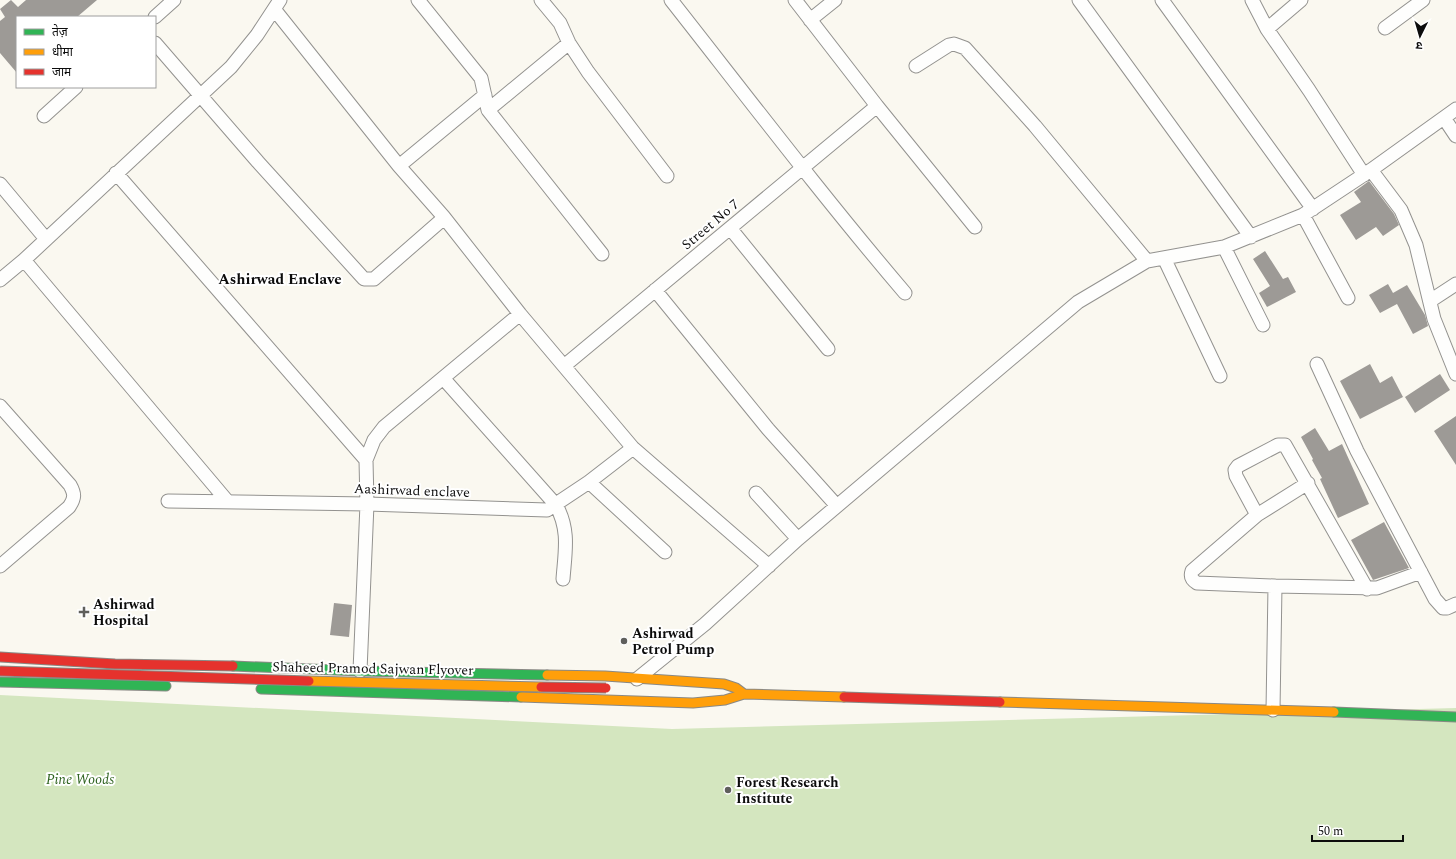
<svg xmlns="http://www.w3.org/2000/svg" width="1456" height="859" viewBox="0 0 1456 859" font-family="Spectral,'Noto Sans Devanagari',serif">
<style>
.forest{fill:#d4e6bf}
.building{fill:#9d9a96}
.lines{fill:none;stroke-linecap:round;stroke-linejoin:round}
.street-casing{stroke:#93928f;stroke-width:15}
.fast-casing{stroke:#8a8985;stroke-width:11}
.slow-casing{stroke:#8a8985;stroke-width:11}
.jam-casing{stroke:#8a8985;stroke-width:11}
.street{stroke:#fefefd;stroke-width:13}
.fast{stroke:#30b455;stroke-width:9}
.slow{stroke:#ff9f0a;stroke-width:9}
.jam{stroke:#e5322d;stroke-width:9}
.slow-bridge-casing{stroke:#8a8985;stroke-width:11;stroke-linecap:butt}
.jam-bridge-casing{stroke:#8a8985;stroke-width:11;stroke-linecap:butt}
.slow-bridge{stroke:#ff9f0a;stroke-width:9}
.jam-bridge{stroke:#e5322d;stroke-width:9}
.poi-dot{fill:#5f5f5c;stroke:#fff;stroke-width:1.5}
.labels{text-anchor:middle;stroke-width:4;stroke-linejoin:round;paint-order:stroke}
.street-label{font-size:14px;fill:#0c0c0c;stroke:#fff}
.poi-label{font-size:14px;font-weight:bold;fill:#0c0c0c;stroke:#fff;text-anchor:start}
.park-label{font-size:14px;font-style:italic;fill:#2e621f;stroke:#fff}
.neighbourhood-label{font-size:15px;font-weight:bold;fill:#0c0c0c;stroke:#fff}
</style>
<rect width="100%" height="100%" fill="#faf8f0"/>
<path class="forest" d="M0,695L672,729L1456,708V859H0Z"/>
<path class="building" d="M11,0L18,7L26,0H97L77,17H17V73L0,53V21L5,17L0,9Z
M1369,181L1394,214L1399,225L1383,236L1376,227L1356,240L1340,215L1361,202L1354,192Z
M1265,251L1283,279L1288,277L1296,292L1267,307L1259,293L1270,286L1253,259Z
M1388,284L1393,293L1407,285L1425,315L1428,326L1413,334L1397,304L1380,313L1369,295Z
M1370,364L1380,383L1392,376L1403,397L1360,419L1340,381Z
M1440,374L1450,390L1415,413L1405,397Z
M1456,416V465L1434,431Z
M1315,428L1329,451L1342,444L1369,504L1338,518L1320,479L1322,478L1312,460L1313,459L1301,437Z
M1384,522L1409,568L1373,580L1351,540Z
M334,603L352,605L349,637L330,635Z"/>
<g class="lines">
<defs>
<path id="street" d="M418,0L481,78L488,110L602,254
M541,0L560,23L569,43L588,72L667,176
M671,0C748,98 824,198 905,293
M795,0L877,106L975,227
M1079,0L1251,237
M1162,0L1313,209
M1252,0L1267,29L1309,90L1364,175
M274,9L399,166L443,216L520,314L633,448L769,566
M155,17L174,0
M810,20L835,0
M1385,28L1423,0
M1267,29L1301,0
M155,43L258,162L364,279H374L444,218
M916,66L949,45L954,44L965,48L1035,126L1147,261
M488,110L569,43
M44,116L76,87
M1444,118L1456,136
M399,166L485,95
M1371,170L1401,210L1416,245L1434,319L1456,374
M116,173L366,460
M0,184L46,239
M1303,215L1348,298
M730,228L828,349
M1224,247L1263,325
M1164,258L1220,376
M24,260L228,502
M0,280L24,260L231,67L257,35L280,0
M655,290L768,429L837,506
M1430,301L1456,284
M1317,364L1357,451L1435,599L1443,608H1447L1456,604
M564,366L877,106
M443,378L556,505C570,530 565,552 563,579
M0,406L70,485C75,494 75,498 69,507L0,566
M589,482L665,552
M756,493L798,539
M168,501L367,504L547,510L589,482L633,448
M1257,515L1236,476L1235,470L1238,466L1278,445H1285L1367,589
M1275,586L1197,583C1192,580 1190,577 1192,571L1257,515L1308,483
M360,671L367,504L366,460L374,440L384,427L520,314
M637,679L705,624L798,539L1078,302L1147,261L1224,247L1303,215L1371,170L1456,109
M1273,710L1275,586L1377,588L1421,572"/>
<path id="fast" d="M233,666L360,671L547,675
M0,682L166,686
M261,689L521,697
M1334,712L1456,717"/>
<path id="slow" d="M547,675L605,676L724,684L736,688L744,694
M521,697L693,703L725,700L744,694L844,697
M1000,702L1334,712"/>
<path id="jam" d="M0,657L115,664L233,666
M844,697L1000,702"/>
</defs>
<use href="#street" class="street-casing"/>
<use href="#fast" class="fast-casing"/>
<use href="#slow" class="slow-casing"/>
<use href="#jam" class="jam-casing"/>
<use href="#street" class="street"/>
<use href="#fast" class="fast"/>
<use href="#slow" class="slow"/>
<use href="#jam" class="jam"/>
<defs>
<path id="slow-bridge" d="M309,681L541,687"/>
<path id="jam-bridge" d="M0,671L309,681
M541,687L606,688"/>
</defs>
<use href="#slow-bridge" class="slow-bridge-casing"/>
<use href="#jam-bridge" class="jam-bridge-casing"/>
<use href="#slow-bridge" class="slow-bridge"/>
<use href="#jam-bridge" class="jam-bridge"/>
</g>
<g class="poi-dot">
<path d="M82 606h4v4h4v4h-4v4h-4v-4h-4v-4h4z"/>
<circle cx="624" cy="641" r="4"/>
<circle cx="728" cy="790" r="4"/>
</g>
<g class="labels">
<g class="street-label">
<text transform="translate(710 224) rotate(-40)" y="5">Street No 7</text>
<text transform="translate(412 490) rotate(2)" y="5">Aashirwad enclave</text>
<text transform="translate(373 668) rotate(1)" y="5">Shaheed Pramod Sajwan Flyover</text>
</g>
<g class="poi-label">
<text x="93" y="609">Ashirwad<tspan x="93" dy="16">Hospital</tspan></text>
<text x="632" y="638">Ashirwad<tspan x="632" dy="16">Petrol Pump</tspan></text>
<text x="736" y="787">Forest Research<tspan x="736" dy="16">Institute</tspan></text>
</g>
<g class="park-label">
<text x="80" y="784">Pine Woods</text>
</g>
<g class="neighbourhood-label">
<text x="280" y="284">Ashirwad Enclave</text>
</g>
</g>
<rect x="16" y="16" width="140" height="72" fill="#ffffff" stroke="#9e9e9e"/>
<rect x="24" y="29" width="20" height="6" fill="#30b455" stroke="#9e9e9e"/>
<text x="52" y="36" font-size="12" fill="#0c0c0c">तेज़</text>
<rect x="24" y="49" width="20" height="6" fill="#ff9f0a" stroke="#9e9e9e"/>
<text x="52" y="56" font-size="12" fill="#0c0c0c">धीमा</text>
<rect x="24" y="69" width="20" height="6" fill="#e5322d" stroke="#9e9e9e"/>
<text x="52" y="76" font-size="12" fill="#0c0c0c">जाम</text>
<g transform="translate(1420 36) rotate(185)" stroke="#ffffff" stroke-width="3" paint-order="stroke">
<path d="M0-3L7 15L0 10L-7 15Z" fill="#0c0c0c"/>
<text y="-6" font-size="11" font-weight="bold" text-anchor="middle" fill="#0c0c0c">उ</text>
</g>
<path d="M1312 835v6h91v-6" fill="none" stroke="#0c0c0c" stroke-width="2"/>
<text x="1318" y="835" font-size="12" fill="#0c0c0c" stroke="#ffffff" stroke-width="3" paint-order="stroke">50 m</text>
</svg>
